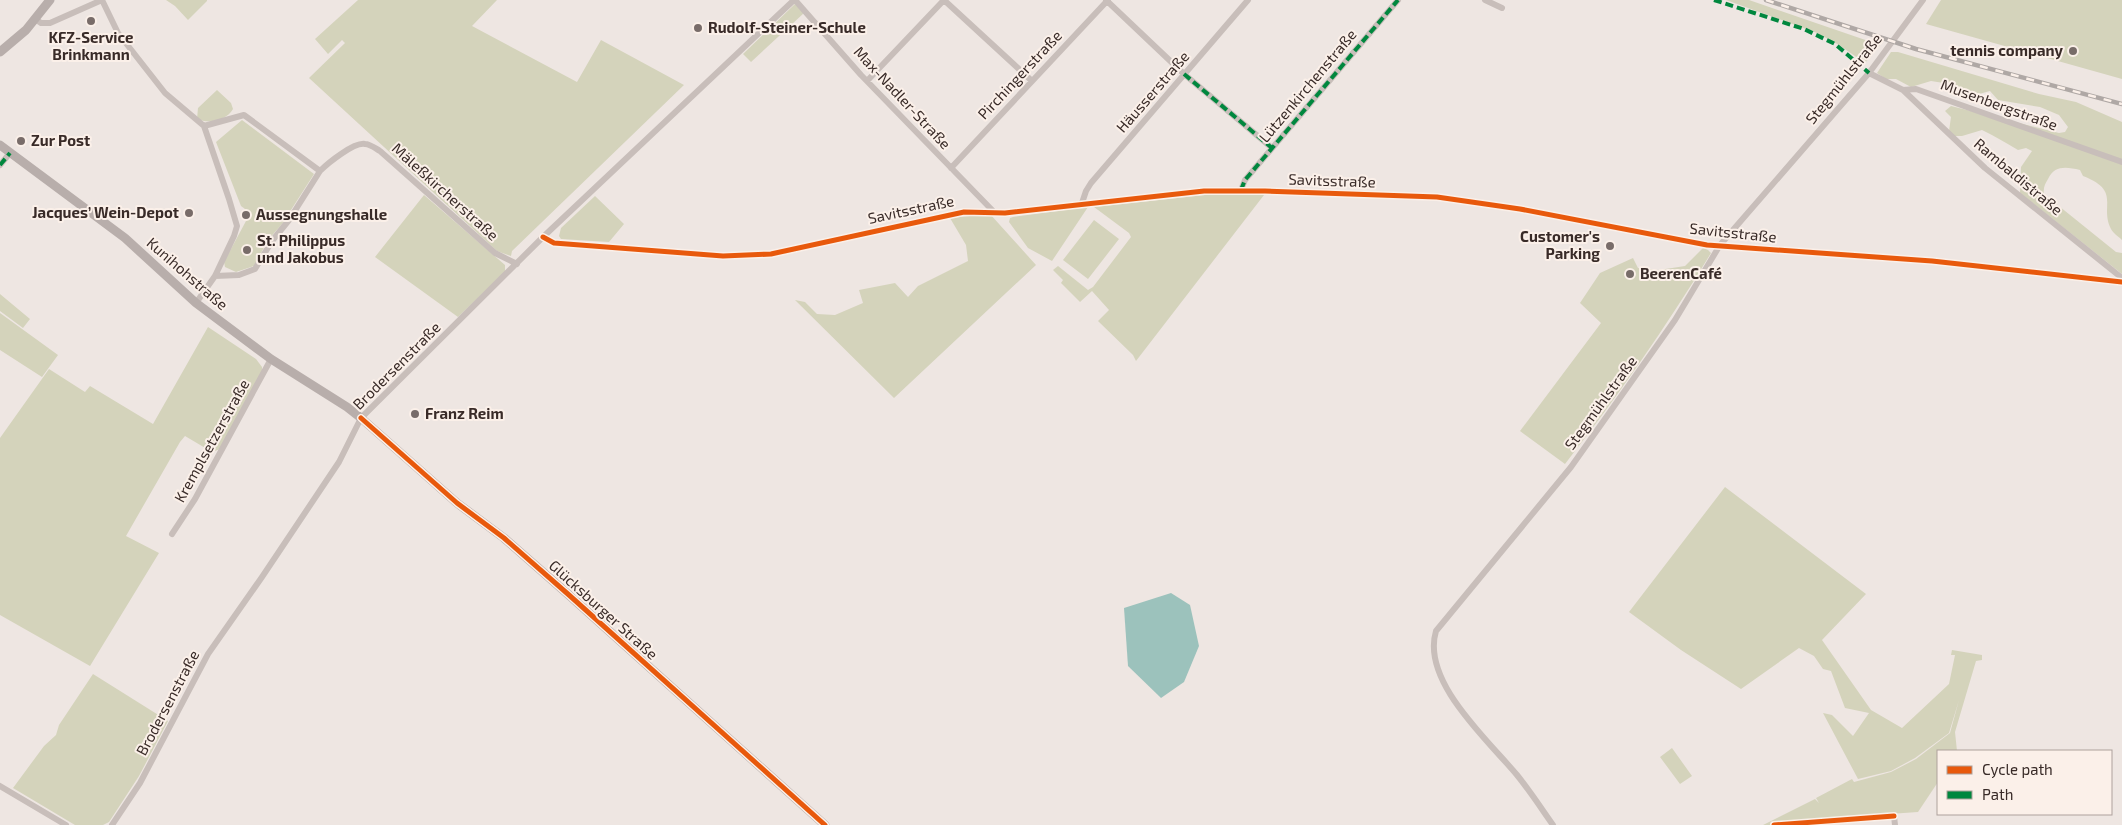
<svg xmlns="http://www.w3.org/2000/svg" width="2122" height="825" viewBox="0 0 2122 825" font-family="'Exo 2',sans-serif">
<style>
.green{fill:#d4d3bb}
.water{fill:#9cc2bc}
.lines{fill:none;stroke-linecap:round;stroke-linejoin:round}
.street{stroke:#c8beba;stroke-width:6}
.secondary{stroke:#b8aeab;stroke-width:9}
.rail-casing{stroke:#afa8a5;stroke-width:4.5}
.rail{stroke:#fbf0e9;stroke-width:2.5;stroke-dasharray:8;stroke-linecap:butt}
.quiet{stroke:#00873e;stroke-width:4;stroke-dasharray:8 4;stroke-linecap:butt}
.cycleway-casing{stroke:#fbf0e9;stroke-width:8}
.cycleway{stroke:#e8590c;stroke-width:5}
.poi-dot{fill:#786c69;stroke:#fbf0e9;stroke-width:2}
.labels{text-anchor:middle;stroke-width:4;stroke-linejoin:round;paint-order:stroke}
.poi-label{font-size:15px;font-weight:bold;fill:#392b28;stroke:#fbf0e9;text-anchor:start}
.street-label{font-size:15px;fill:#392b28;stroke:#fbf0e9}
</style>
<rect width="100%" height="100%" fill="#eee6e2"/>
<path class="green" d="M166,0H207V1L188,20L175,6Z
M358,0H497L472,26L577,82L601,40L684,85L512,251L511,256L497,251L309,78L345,43L342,40L328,54L315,39Z
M1726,0H1749L1880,45L1865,63L1839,45L1817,33Z
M1941,0H2122V79L1926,24Z
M795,4L804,13L751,62L743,54Z
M1891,52H1898L2039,94L2076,102L2122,122V240C2119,237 2113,233 2111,229C2099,206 2122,191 2083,176L2080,170C2066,167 2055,165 2048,179C2045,184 2043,188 2044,194L2116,252L2122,253V274L2020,193L2021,167L2032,151L2026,148L2018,150C2006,143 1995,136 1982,130L1962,136H1953L1949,131L1951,117L1945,111L1951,106L2059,133L2065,132L2068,127L2059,115L2040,107L1998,100L1990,91L1979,94L1958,90L1950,84L1931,81L1911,87L1896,79H1886L1877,73Z
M217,90L231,103L233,109C226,121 209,124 197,119L198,108Z
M242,120L314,174L282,224L268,240L254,266L236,272L225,267L224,262L246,221L241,218L245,209L241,206L216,142Z
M1241,194L1264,195L1136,361L1133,355L1098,321L1109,310L1092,291L1080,302L1061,283L1063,280L1053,270L1058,266L1088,290L1093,287L1131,237L1129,233L1094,207L1205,195Z
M424,195L505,265V272L458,317L375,257Z
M595,196L624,224L609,242L561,239L559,236L561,228Z
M1088,207L1052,261L1028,248L1009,222L1010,218L1013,217Z
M990,214L1036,265L894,398L795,300L805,302L817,314L835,315L863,303L859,290L895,283L908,297L918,286L968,261L966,245L950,218Z
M1094,220L1119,239L1088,279L1063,260Z
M1703,248L1708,250L1711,253C1666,327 1618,396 1565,464L1520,431L1601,323L1580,303L1600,273L1633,258L1638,268L1659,270L1685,266Z
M0,294L30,319L23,328L0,311Z
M0,313L58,355L42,377L0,350Z
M208,327L256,359L262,367V375L220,449L212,452L185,436L180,442L126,536L159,553L90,666L0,615V438L49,369L85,392L90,386L153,424Z
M1725,487L1866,594L1822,640L1871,710L1902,728L1949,684L1955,655H1951L1952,650L1982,655V660L1976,661L1955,732L1957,751H1938V782L1918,812L1775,822L1772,825H1763L1815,799L1819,803L1816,798L1852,779L1854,782L1891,772L1916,759L1950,733L1959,700L1949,733L1915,758L1891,771L1858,779L1823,713L1832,715L1853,736L1869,713L1845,708L1831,671L1823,669L1814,656L1799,648L1741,689L1681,650L1629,612Z
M93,674L168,721L139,776L109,822L103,825H75L13,788L44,746L56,735L59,725Z
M1672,748L1692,776L1680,784L1660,757Z"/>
<path class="water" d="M1171,593L1190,605L1199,646L1184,682L1161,698L1128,666L1124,608Z"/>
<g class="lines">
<path class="street" d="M102,0L118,33L165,93L204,126L229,199L237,226L234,236L215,276L196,303
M795,0L861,75L993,211
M944,0L1032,81
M1106,0L1184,74L1272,148
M1485,0L1502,8
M35,19L41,23H50L102,0
M1869,73L1903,90L1916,89L2122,162
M867,81L944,0
M1903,90L1985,168L2122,278
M204,126L244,115L320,171C328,163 354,142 365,144C370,144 375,148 380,151L495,253L517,264
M0,165L10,153
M951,168L1108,0
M1241,190L1245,180L1398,0
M1082,203L1086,191L1091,183L1248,0
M543,237L554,243L723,256L771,254L964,212L1005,213L1204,191H1265L1437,197L1520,209L1707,245L1932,261L2122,282
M215,276L239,275L255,269L272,241L289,220L320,171
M172,534L195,499L271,359
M0,786L66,825
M1894,816L1895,825
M112,825L140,783L208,654L262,577L339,462L361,418L543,237L794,0
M1553,825C1541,808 1530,791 1517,775C1487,739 1421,681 1436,631L1571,467L1675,320L1720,245L1869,73L1923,0"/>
<path class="secondary" d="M0,52L26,30L50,0
M0,145L125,238L196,303L271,359L347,407L361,418L457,503L504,538L569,595L825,825"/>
<defs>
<path id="rail" d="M1766,0L1916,49L2122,104"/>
</defs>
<use href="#rail" class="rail-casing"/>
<use href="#rail" class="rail"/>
<path class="quiet" d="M1714,0L1804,29L1835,44L1869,73
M1184,74L1272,148
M0,165L10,153
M1241,190L1245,180L1398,0"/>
<defs>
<path id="cycleway" d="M543,237L554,243L723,256L771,254L964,212L1005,213L1204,191H1265L1437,197L1520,209L1707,245L1932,261L2122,282
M361,418L457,503L504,538L569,595L825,825
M1774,825L1894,816"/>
</defs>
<use href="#cycleway" class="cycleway-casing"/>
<use href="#cycleway" class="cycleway"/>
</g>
<g class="poi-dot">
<circle cx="91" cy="21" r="5"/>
<circle cx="698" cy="28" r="5"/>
<circle cx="2073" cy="51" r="5"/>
<circle cx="21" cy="141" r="5"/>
<circle cx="189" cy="213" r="5"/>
<circle cx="246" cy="215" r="5"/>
<circle cx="1610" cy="246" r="5"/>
<circle cx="247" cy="250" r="5"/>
<circle cx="1630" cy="274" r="5"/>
<circle cx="415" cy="414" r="5"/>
</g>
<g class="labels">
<g class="poi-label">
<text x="708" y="33">Rudolf-Steiner-Schule</text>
<text x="91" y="43" text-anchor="middle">KFZ-Service<tspan x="91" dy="17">Brinkmann</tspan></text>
<text x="2063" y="56" text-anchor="end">tennis company</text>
<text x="31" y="146">Zur Post</text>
<text x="179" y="218" text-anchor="end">Jacques’ Wein-Depot</text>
<text x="256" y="220">Aussegnungshalle</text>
<text x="1600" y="242" text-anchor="end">Customer's<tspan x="1600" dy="17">Parking</tspan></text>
<text x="257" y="246">St. Philippus<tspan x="257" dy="17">und Jakobus</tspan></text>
<text x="1640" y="279">BeerenCafé</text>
<text x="425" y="419">Franz Reim</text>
</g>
<g class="street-label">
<text transform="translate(1020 75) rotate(-47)" y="5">Pirchingerstraße</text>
<text transform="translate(1844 79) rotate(-51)" y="5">Stegmühlstraße</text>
<text transform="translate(1308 86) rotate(-50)" y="5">Lützenkirchenstraße</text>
<text transform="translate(1153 92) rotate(-49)" y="5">Häusserstraße</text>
<text transform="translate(902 98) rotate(47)" y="5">Max-Nadler-Straße</text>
<text transform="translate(1999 105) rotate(20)" y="5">Musenbergstraße</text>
<text transform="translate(2018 177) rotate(40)" y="5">Rambaldistraße</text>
<text transform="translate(1332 181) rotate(2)" y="5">Savitsstraße</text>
<text transform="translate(445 192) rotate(42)" y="5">Mäleßkircherstraße</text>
<text transform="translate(911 210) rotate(-12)" y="5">Savitsstraße</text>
<text transform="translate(1733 233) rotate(6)" y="5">Savitsstraße</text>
<text transform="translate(187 274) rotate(41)" y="5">Kunihohstraße</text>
<text transform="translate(397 366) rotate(-45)" y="5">Brodersenstraße</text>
<text transform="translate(1601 403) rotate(-54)" y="5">Stegmühlstraße</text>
<text transform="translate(212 441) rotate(-61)" y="5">Kremplsetzerstraße</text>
<text transform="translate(603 610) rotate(42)" y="5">Glücksburger Straße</text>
<text transform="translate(168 703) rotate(-62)" y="5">Brodersenstraße</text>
</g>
</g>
<rect x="1937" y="750" width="175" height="65" fill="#fbf0e9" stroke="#ada19c"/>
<rect x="1947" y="766" width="25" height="8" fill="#e8590c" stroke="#ada19c"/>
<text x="1982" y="775" font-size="15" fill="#392b28">Cycle path</text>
<rect x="1947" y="791" width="25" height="8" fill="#00873e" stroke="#ada19c"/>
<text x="1982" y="800" font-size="15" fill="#392b28">Path</text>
</svg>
